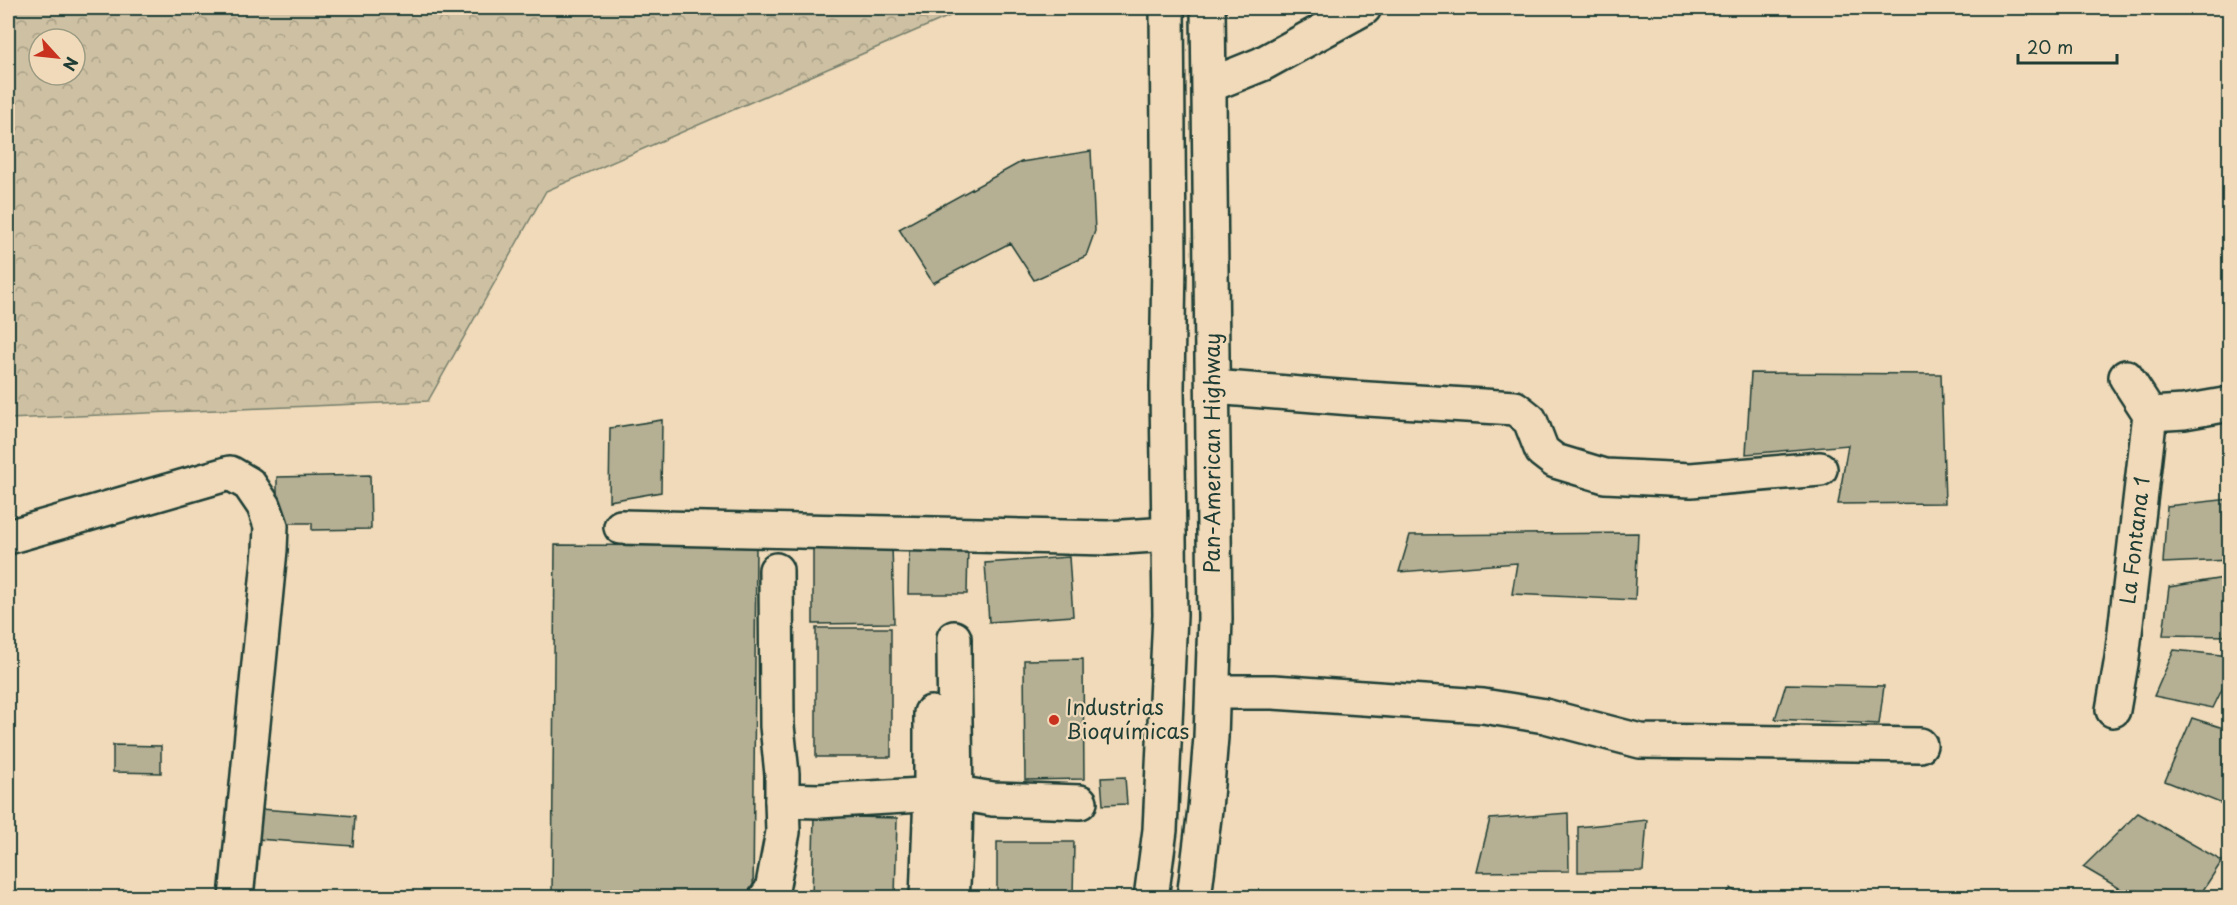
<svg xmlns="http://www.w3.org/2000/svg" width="2237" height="905" viewBox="0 0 2237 905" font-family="'Playpen Sans',sans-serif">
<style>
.forest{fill:url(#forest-crowns);stroke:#767f6c;stroke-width:1.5;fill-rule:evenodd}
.building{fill:#b5af94;stroke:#1f3d34;stroke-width:1.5}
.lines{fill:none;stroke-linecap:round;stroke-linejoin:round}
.minor-casing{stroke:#1f3d34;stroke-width:38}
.highway-casing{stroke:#1f3d34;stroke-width:38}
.minor{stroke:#f0dab9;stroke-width:33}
.highway{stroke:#f0dab9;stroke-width:33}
.poi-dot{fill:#c8321e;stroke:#f0dab9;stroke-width:2}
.labels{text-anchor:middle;stroke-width:4.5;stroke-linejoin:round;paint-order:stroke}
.street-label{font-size:21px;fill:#1f3d34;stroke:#f0dab9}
.poi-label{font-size:21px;fill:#1f3d34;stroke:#f0dab9;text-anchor:start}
</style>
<defs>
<pattern id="forest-crowns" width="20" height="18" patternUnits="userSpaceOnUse" patternTransform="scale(1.5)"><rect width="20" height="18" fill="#cec1a3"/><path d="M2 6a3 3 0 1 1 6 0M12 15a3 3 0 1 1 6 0" fill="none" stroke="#a79e86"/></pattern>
</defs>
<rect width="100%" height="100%" fill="#f0dab9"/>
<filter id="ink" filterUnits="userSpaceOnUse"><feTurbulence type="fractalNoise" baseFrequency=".0167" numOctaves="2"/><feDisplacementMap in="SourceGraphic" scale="12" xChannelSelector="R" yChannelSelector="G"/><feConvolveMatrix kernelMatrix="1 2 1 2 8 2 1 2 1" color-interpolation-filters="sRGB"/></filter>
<g filter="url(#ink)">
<path class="forest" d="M8,8H968L546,191L428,401L8,419ZM39,39H75V75H39Z"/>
<path class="building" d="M1091,151L1095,231L1086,256L1034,280L1010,243L933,283L899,229L1021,162Z
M1751,373L1941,374L1945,503L1838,504L1848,445L1746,454Z
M662,420L661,492L609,501L610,428Z
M370,475L371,529L312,530V523H277V477Z
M2230,499V560L2163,563L2167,506Z
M1638,533L1635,600L1512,594L1517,563L1399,572L1410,535Z
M892,544L894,623L813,624V546Z
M555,545L756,546L753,898L552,897Z
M909,546L968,547L967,594H908Z
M1069,557L1073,616L989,622L985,563Z
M2230,577V636L2163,635L2169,587Z
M816,628H891V757H816Z
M2174,650L2230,656V673L2213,708L2154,696Z
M1083,659L1084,779L1025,780L1024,660Z
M1786,684L1884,686L1879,724L1775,719Z
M2192,718L2230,730V807L2165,781Z
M113,745L161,746V773L113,772Z
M1125,777L1127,804L1103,805L1101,778Z
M260,809L355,816L353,846L257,839Z
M1568,813L1569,871L1477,872L1490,819Z
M2138,813L2222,861L2198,898H2136L2083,867Z
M814,816L897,818L895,898H812Z
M1647,820L1643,871L1578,872V827Z
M997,842H1074L1073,898H997Z
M1731,888L1743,898H1723Z"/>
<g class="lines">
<defs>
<g id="minor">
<path d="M1210,85L1262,64L1364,8"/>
<path d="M1213,387L1352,398L1515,408L1530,420L1542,451L1555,461L1605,476L1691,480L1820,469"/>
<path d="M2150,414L2184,412L2230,404"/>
<path d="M621,527L1108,538L1169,534"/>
<path d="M8,537L230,473L249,484L264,506L271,526L270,550L236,898"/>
<path d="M776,570L777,726L782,774V800L819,801L956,793L993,799L1080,802"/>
<path d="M1213,692H1273L1483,706L1545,716L1640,741L1920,745"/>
<path id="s1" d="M2113,710L2122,658L2150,414L2126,377"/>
<path d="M766,898L772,890L783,832L782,800"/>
<path d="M927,898L931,794V713"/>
<path d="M952,898C959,812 954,725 954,638"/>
</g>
<path id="highway" d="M1151,898L1160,830L1170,615L1167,387L1169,260L1167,8
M1194,898L1205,809L1211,737L1215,618L1208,8"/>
</defs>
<use href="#minor" class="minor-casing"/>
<use href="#highway" class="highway-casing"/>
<use href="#minor" class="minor"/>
<use href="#highway" class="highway"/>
</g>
</g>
<circle class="poi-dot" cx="1054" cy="720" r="6"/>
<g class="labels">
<g class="street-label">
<text transform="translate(1213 453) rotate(-90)" y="7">Pan-American Highway</text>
<text dy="7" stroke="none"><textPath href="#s1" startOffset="171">La Fontana 1</textPath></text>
</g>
<g class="poi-label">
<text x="1066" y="715">Industrias<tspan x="1066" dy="24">Bioquímicas</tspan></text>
</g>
</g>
<rect width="2237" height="905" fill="none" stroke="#f0dab9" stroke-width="30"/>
<rect x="15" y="15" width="2207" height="875" fill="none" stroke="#1f3d34" stroke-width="2" filter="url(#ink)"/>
<g transform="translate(57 57) rotate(117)"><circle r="28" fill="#f0dab9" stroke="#9c9b84" stroke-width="1.5"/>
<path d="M0-4.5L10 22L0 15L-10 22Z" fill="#c8321e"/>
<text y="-9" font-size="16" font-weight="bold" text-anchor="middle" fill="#1f3d34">N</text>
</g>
<path d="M2018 54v9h99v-9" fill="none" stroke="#1f3d34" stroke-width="3"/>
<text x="2027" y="54" font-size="18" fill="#1f3d34" stroke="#f0dab9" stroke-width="4.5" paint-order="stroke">20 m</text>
</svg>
